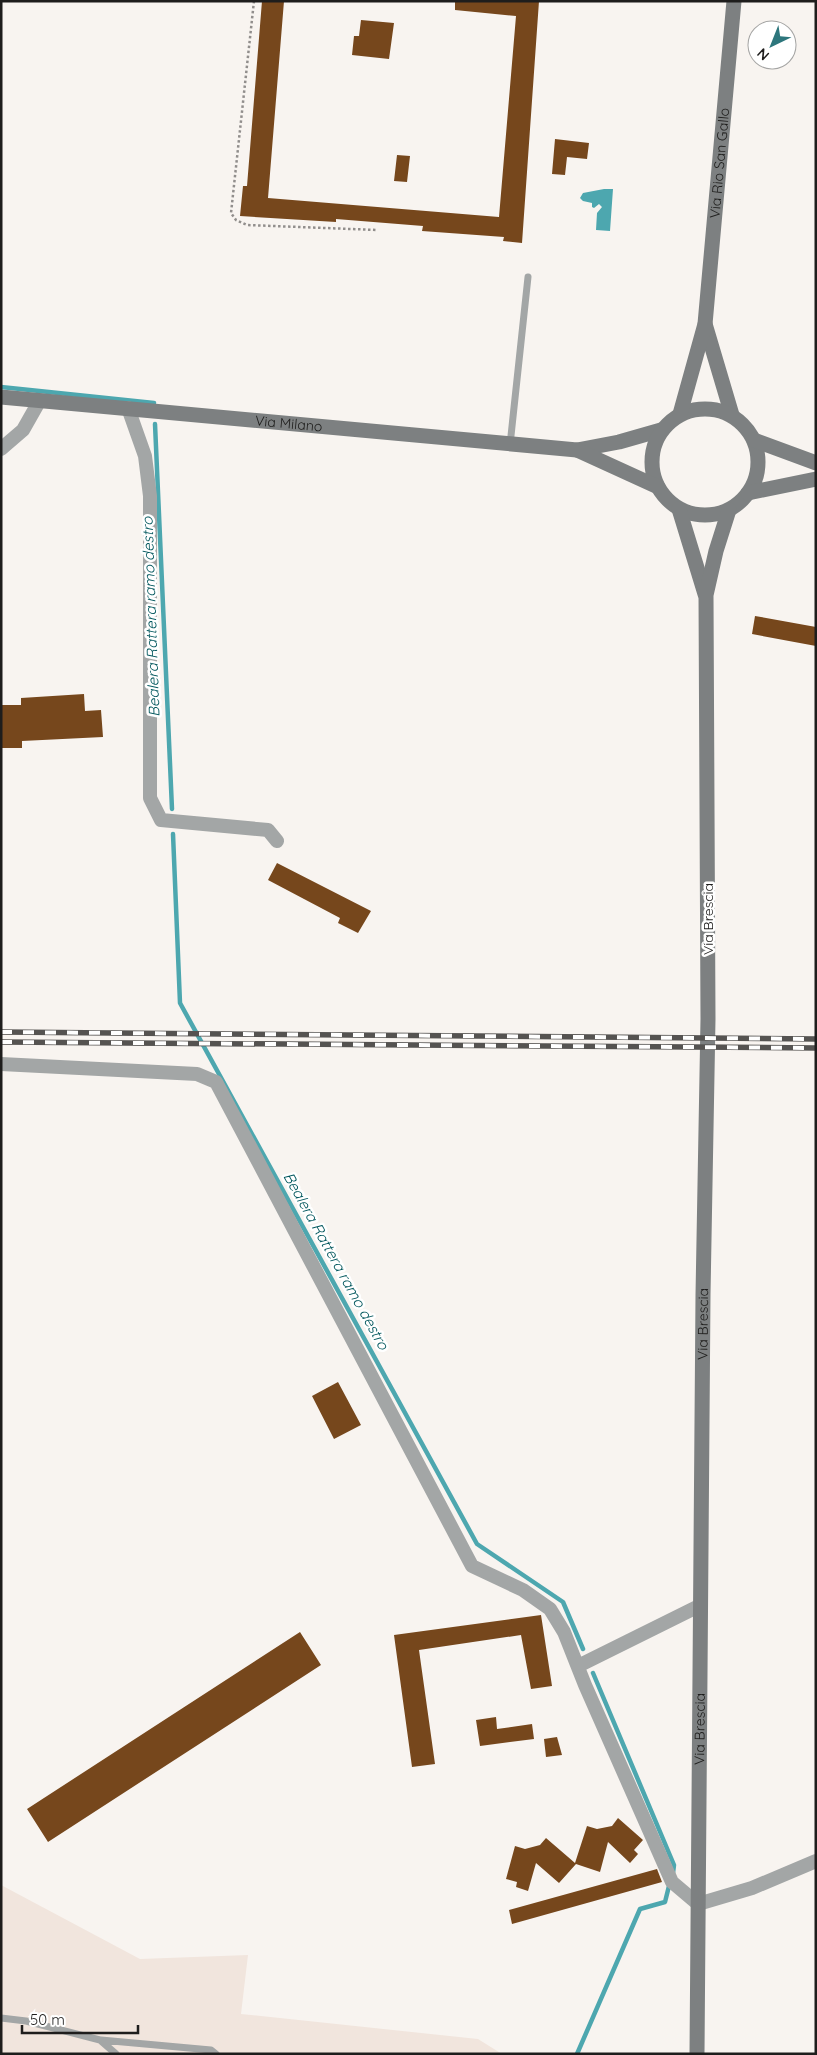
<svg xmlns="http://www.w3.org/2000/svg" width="817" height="2055" viewBox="0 0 817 2055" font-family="Quicksand,sans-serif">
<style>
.built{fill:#f1e5dd}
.water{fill:#4da7af}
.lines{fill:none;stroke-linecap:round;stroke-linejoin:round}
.stream{stroke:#4da7af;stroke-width:4.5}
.building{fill:#76471c}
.path{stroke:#918e8c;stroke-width:2.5;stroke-dasharray:2.5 2.5;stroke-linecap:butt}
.lane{stroke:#a3a6a6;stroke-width:7}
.street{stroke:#a3a6a6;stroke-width:14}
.secondary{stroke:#7d8081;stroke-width:15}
.rail-casing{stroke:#555351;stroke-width:5.5}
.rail{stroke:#fff;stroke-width:4;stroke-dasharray:11;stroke-linecap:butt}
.labels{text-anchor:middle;stroke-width:5;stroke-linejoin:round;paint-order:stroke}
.street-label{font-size:14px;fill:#1e1d1c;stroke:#fff}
.water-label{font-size:15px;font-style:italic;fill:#01565c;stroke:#fff}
</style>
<rect width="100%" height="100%" fill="#f8f4f0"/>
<path class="built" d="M1,1885L140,1959L248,1955L241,2014L478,2039L502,2054H1Z"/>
<path class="water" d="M604,189H613L610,231L596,230L597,213L602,207L599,204L594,208L592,207V203L583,201L580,198L583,193Z"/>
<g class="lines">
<path class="stream" d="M1,387L154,403
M155,424L172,809
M173,834L180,1003L477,1544L563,1602L583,1649
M593,1673L674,1865L673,1873
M577,2054L640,1909L665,1902L670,1882"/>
</g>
<path class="building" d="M262,1H284L268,198L499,217L516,16L455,10V1H539L522,243L503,241L504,237L422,231L423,226L336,219V222L240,216L243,186H247Z
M361,20L394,23L389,59L352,55L354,36H359Z
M555,139L589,143L587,159L567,157L565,175L552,174Z
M397,155L410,156L407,182L394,181Z
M755,616L816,627V646L752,634Z
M84,694L85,711L101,710L103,737L22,741V748H1V705H21V698Z
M277,863L371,911L358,933L338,923L340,918L268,880Z
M338,1382L361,1425L334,1439L312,1396Z
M541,1615L552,1686L531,1689L521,1635L419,1650L435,1764L412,1767L394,1635Z
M300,1632L321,1665L48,1842L27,1809Z
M496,1717L497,1729L532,1724L534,1739L480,1746L476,1720Z
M557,1737L562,1755L546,1757L544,1739Z
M618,1818L643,1840L634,1850L638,1854L630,1863L608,1842L600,1872L576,1864L559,1883L536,1863L528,1891L516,1887L517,1882L506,1879L515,1846L525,1849L540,1845L546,1838L575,1863L587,1826L597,1829L612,1826Z
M657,1869L662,1882L512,1924L509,1910Z"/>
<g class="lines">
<path class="path" d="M254,1L231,213L236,220L247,225L377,230"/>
<path class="lane" d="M510,445L528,277
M1,2018L26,2021L100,2040L116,2054
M101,2040L211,2050L216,2054"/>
<path class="street" d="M128,408L145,456L150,496V798L161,820L268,830L277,841
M1,449L23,430L40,400
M1,1064L197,1074L216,1082L472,1566L523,1590L550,1609L564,1632L585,1685L672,1882L698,1904L752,1888L816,1861
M578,1666L701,1605"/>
<g class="secondary">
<path d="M705,324L732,415"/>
<path id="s1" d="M1,397L577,450L619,442L661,430"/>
<circle cx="705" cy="462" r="53"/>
<path id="s2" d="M680,414L705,324L734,1"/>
<path d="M754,440L816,463"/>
<path d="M577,450L658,487"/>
<path d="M748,493L816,479"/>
<path d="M679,509L705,594"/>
<path id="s3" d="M697,2054L703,1295L708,1019L706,595L716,551L729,510"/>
</g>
<defs>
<path id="rail" d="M1,1032L816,1039
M1,1042L816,1048"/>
</defs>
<use href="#rail" class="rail-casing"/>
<use href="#rail" class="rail"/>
</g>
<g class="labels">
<g class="street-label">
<text dy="5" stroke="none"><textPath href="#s2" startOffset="255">Via Rio San Gallo</textPath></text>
<text dy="5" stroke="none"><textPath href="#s1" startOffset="289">Via Milano</textPath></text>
<text transform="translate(708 919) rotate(-90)" y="5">Via Brescia</text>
<text dy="5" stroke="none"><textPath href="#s3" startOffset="730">Via Brescia</textPath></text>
<text dy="5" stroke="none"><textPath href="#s3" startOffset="325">Via Brescia</textPath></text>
</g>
<g class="water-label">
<text transform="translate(151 617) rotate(-92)" y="5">Bealera Rattera ramo destro</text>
<text transform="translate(336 1261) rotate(61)" y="5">Bealera Rattera ramo destro</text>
</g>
</g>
<rect width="817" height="2055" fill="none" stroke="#1e1d1c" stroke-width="5"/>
<g transform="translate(772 45) rotate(223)"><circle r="24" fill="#ffffff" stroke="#a5a5a4"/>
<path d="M0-4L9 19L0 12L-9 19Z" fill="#2d767c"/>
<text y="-8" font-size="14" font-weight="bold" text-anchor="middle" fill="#1e1d1c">N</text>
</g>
<path d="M22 2025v8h116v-8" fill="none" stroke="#1e1d1c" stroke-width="2.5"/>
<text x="30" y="2025" font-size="15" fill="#1e1d1c" stroke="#ffffff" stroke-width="4" paint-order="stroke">50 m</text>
</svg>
